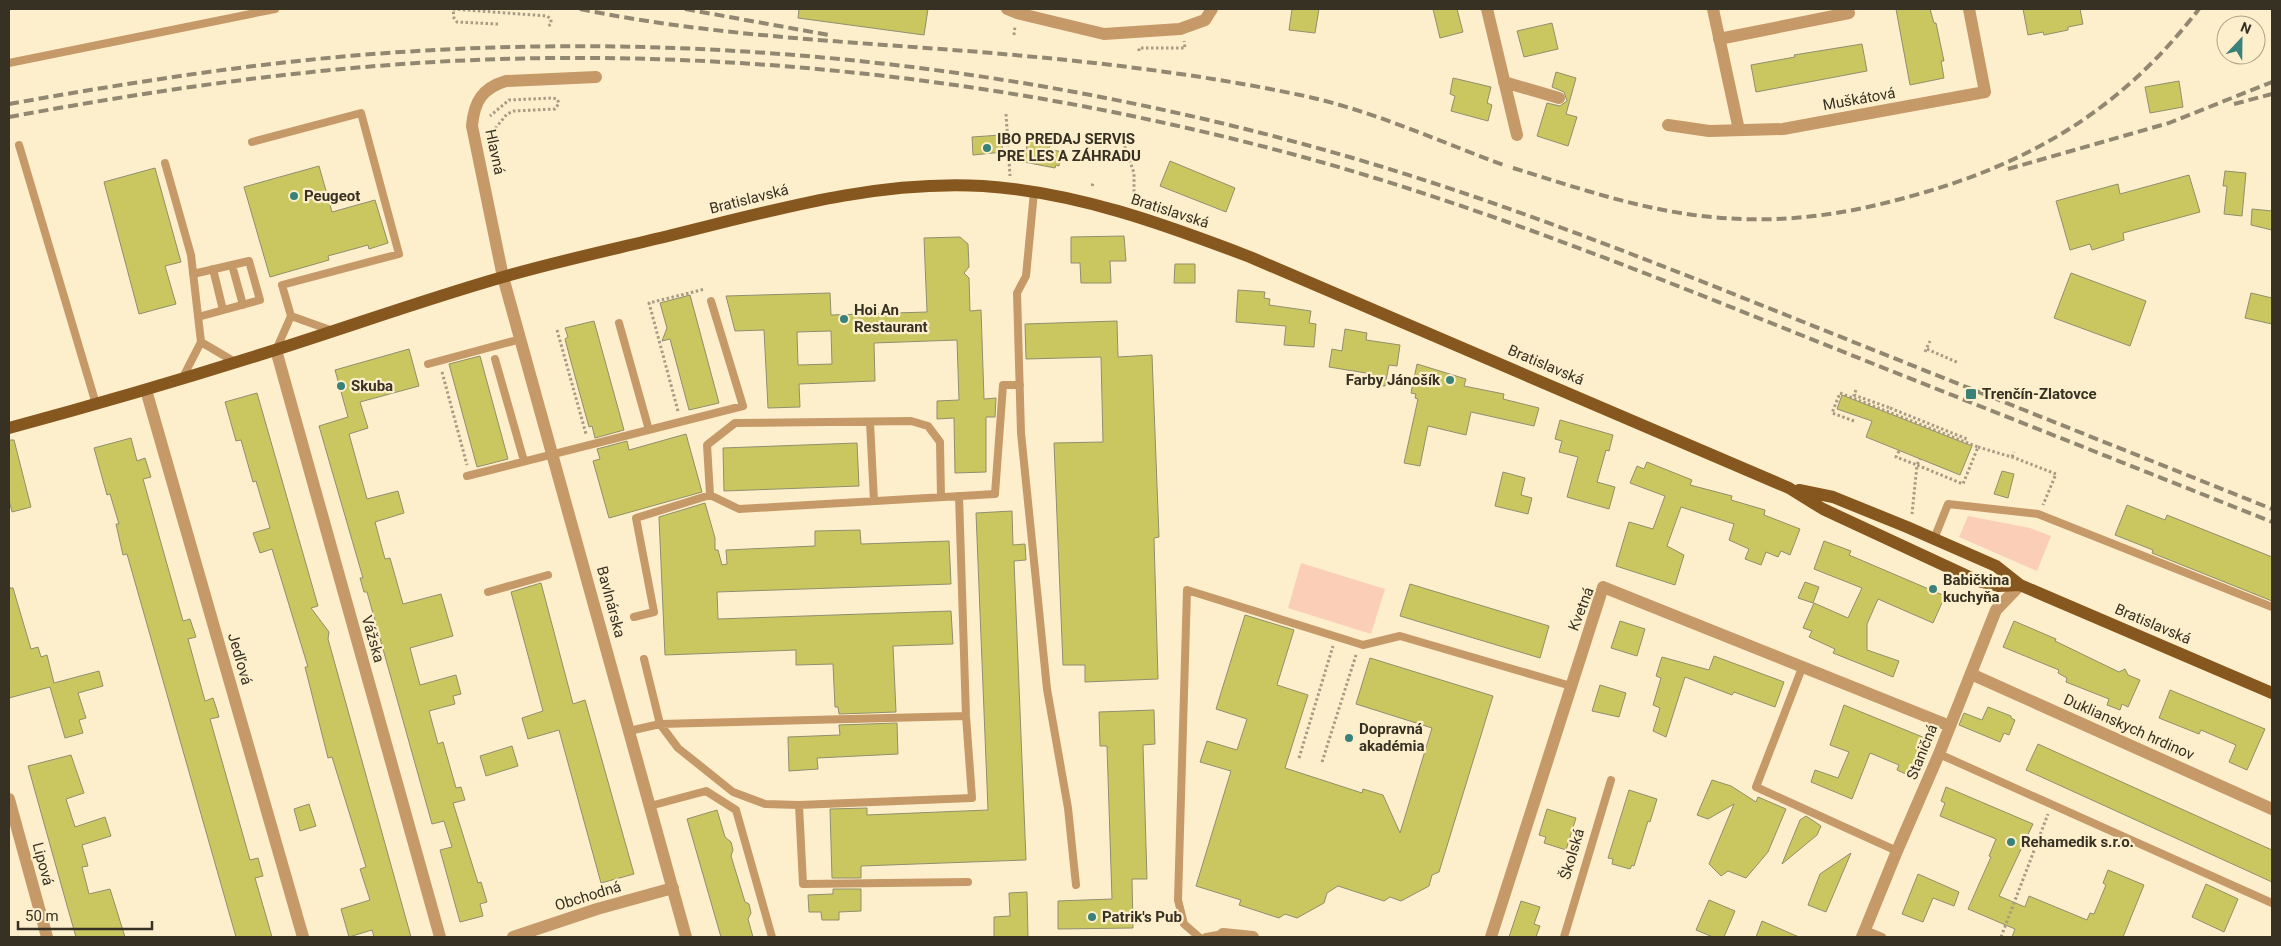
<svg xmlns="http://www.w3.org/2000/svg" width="2281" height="946" viewBox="0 0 2281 946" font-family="Roboto,sans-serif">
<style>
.grass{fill:#fbceb8}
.building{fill:#cac761;stroke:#8f8f6d;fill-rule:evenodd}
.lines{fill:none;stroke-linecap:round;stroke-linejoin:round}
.path{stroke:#a79c83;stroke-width:3;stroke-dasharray:2.5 2.5;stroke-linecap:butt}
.lane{stroke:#c69969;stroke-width:8}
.street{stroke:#c69969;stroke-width:12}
.primary{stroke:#86571e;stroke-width:12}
.rail{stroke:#928871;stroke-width:4;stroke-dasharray:10 5;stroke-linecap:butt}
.poi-dot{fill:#3a817a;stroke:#feefcc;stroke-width:2}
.labels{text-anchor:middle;stroke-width:4.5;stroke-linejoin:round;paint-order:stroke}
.street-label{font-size:15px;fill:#363123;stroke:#feefcc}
.poi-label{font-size:15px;font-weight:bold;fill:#363123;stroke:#feefcc;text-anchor:start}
</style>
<rect width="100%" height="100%" fill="#feefcc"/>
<path class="grass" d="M1968,516L2030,528L2051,536L2037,571L1959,537Z
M1301,563L1385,589L1371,634L1288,608Z"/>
<path class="building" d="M799,9H928L924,35L798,18Z
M1292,9H1319L1315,33L1289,30Z
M1433,9H1457L1463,32L1440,38Z
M1896,9H1930L1934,23H1936L1944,61H1941L1944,78L1910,85Z
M2023,9H2080L2083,24L2068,27V30L2044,35L2043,32L2028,35Z
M1552,23L1558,49L1524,57L1517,31Z
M1862,44L1867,71L1756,92L1751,65L1795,57L1794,55Z
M1556,72L1576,78L1566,114L1577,117L1568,146L1537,136L1547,103L1560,106L1567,101L1564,92L1552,87Z
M1453,78L1491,87L1487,103L1492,105L1488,121L1451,111L1455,96L1450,94Z
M2179,81L2183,107L2150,113L2145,87Z
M1001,135L1003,152L973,155L972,137Z
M1028,137L1051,141L1049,149L1062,152L1059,166L1056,165L1055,168L1024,162Z
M1170,161L1235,188L1226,212L1160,186Z
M319,166L332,212L375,200L388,243L369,249L368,245L328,256L329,260L270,277L244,187Z
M155,168L181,262L165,266L176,304L139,314L104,182Z
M2225,171L2246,173L2242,216L2224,214L2227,186H2223Z
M2189,175L2200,212L2123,233L2124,240L2092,250L2090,244L2070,250L2056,201L2118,184L2120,194Z
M2252,209L2272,211V230L2251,225Z
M1124,236L1126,261H1110L1111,283H1081L1080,263H1071V237Z
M960,237L968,244L969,267L964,273L969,278L970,311L981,310L984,399L996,398L995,417H986V472L955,473L954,418L937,419V401L959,400L957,340L874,343L875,381L799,384L800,407L768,408L764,330L735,331L726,296L830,293L831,315L927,312L924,238ZM831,331L832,364L798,365L797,332Z
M1175,264H1195V283H1174Z
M2071,273L2146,301L2130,346L2054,318Z
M1238,290L1265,292L1264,298L1270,299L1269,305L1311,311L1309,323L1316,324L1314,347L1284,345L1286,326L1236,322Z
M2251,293L2272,298V324L2245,318Z
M690,295L719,403L689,410L670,339L662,341L667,328L660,303Z
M594,321L624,430L595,438L592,426L589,427L570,358L565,339L568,337L565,328Z
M1117,321L1118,357L1152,355L1159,537L1154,538L1158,679L1085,682V665H1063L1054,443L1103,442L1101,357L1026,359L1025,324Z
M1345,329L1367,333L1366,340L1400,345L1397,366L1389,365L1385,386L1371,385L1372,374L1329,367L1332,349L1342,351Z
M409,349L419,386L360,402L368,428L349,434L367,499L398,491L404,513L375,522L385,559L390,558L403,604L441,594L453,636L410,648L420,685L456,675L461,694L453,696L455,704L429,711L438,744L443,742L456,788L461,787L465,800L453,803L478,883L481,882L487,902L480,904L483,916L460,922L440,850L452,847L444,821L432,824L367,592H364L360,578H363L319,426L348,417L335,370Z
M480,356L508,459L477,467L449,364Z
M1417,364L1466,379L1464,386L1504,394L1503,399L1539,408L1534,426L1471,412L1466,435L1428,426L1420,466L1404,463L1418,399L1415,398L1416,394L1411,393Z
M257,393L318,606L311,608L329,632L328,639L411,937H374L372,930L349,937L341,909L370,900L360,869L366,867L332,757L328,758L305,667H308L272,549L260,553L253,533L270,528L256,481L253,482L241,440L236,441L225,402Z
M1842,395L1972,446L1960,475L1866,437L1872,421L1837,409Z
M1560,420L1613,435L1609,451L1606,450L1597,482L1615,487L1609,509L1567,497L1578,457L1559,452L1562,441L1555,439Z
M686,434L702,492L609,518L593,461L600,459L597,449L627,441L629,450Z
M131,438L137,461L145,458L151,477L143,479L183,621L190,619L196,637L188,639L205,701L213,698L216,707L219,717L210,719L250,860L258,858L263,876L255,878L272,937H236L127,554L123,555L116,524H119L110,494L107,495L94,448Z
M9,440H14L31,507L12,512L9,500Z
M857,443L859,486L724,491L723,448Z
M1647,462L1692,480L1690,485L1732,496L1731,500L1765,510L1764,515L1800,529L1790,555L1781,551L1778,557L1766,552L1761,565L1745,559L1749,549L1729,540L1734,524L1681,507L1667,546L1684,555L1675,585L1616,566L1629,522L1653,529L1665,496L1630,483L1637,466L1644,469Z
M2002,471L2014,474L2008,498L1994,494Z
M1503,472L1525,478L1521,495L1532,498L1528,514L1495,506Z
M705,503L715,538V550H718L722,565L727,564L726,550L815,546V531L860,530L861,544L949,541L951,584L717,592L718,619L951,611L953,644L893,646L896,712L839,714L838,707H835L833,664L796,665V650L665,655L659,517Z
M2127,505L2165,520L2167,515L2272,557V601L2152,553L2153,550L2115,535Z
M1012,511L1013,545L1025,544L1026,560L1014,561L1026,860L861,866V878H832L830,809L867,808V815L988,810L976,513Z
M1824,541L1851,551L1849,555L1945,596L1933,623L1878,599L1867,624V650L1899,661L1893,677L1833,653L1835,649L1809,637L1812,631L1803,628L1814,603L1848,618L1862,588L1814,569Z
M1805,582L1819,587L1813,603L1798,598Z
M541,583L573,704L585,700L634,874L601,883L559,730L528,739L522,718L543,711L511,592Z
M1410,584L1549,626L1540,658L1400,616Z
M9,588H13L31,649L38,647L41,657L47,655L54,683L99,671L103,686L78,693L86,718L79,720L83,733L65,738L50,687L9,698Z
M1245,615L1294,630L1277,685L1308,695L1285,768L1362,793L1363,789L1383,795L1400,833L1432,728L1356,704L1370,658L1493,696L1439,872L1432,875L1429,886L1401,901L1390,897L1384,901L1338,886L1327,893L1324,903L1297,918L1285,914L1279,918L1239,905L1241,900L1196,886L1231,771L1200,762L1207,741L1237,750L1247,719L1216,709Z
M1620,621L1645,629L1637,656L1611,648Z
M2014,621L2056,639L2055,641L2119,672L2125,669L2128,675L2140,680L2128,707L2122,704L2120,710L2107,705L2109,699L2066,682L2067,678L2058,673L2059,670L2003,647Z
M1714,656L1784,682L1775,707L1734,692L1732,695L1685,677L1666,737L1653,731L1660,708L1653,705L1661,678L1656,676L1662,657L1709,670Z
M1600,685L1626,693L1619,717L1592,711Z
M2170,690L2265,729L2247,770L2229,762L2236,745L2201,730L2199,734L2159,718Z
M1844,705L1925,738L1910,776L1897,770L1899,765L1870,753L1852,799L1811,782L1815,770L1838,778L1849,752L1830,745Z
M1988,707L2011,716V718L2015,720L2009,735L2004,733L2000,742L1959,725L1964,713L1982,720Z
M1154,710L1155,744L1143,745L1147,879H1132L1133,928L1058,929V901L1112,899L1107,746H1100L1099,712Z
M897,723L898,754L817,758L818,769L789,771L788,737L840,735L839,725Z
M2038,744L2272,850V882L2026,770Z
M512,746L518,766L486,776L480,756Z
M71,755L84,793L66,799L75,827L105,817L111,836L82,845L88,866L82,867L89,894L110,889L125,937H76L66,902L28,766Z
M1712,780L1731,786L1756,802L1758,797L1786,809L1768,852L1746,878L1728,871L1721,876L1709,864L1734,804L1708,819L1697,815Z
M1946,787L2033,824L1999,896L2025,907L2029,896L2087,920L2090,913L2094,914L2106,885L2103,883L2108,870L2144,885L2123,937H2012L2015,929L1968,909L1991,857L1989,856L1996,839L1940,816L1945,803L1941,801Z
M1629,790L1657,799L1650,822L1648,821L1634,866L1632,865L1630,869L1612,864L1613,859L1608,858Z
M309,804L316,826L300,831L294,809Z
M1547,809L1576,818L1566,850L1544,843L1546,837L1539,835Z
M717,810L725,837L731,842L733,850L731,856L745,902L749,904L751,913L748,919L753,937H721L687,819Z
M1806,816L1821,826L1817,835L1782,864L1800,820Z
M1851,853L1826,912L1808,905L1820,874Z
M1918,874L1959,892L1954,906L1933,898L1923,922L1902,914Z
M2206,884L2238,899L2224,932L2192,917Z
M833,889H861V911L839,912V920H822L821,912H809L808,895L833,894Z
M1027,892L1028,937H994V917L1010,916L1009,893Z
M1709,900L1735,911L1724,937H1713L1696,930Z
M1521,901L1540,907L1534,924L1540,926L1536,937H1509Z
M1762,921L1799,937H1756Z"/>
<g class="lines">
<path class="path" d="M498,24L457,22L454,18L453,9L547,16L551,19V24L547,27
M1014,35L1015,26
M1139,51V48H1185L1184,41
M1006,114L1010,176
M489,136L507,114L514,111L555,109L559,103L557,99L553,98L509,100L490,116
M1123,141L1134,173V192
M1092,186L1093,183
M557,330L586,434
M1927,349L1959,363
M1925,352L1930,341
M442,372L467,465
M1856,390L1854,395L1890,408
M1890,408L1967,439L1966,441
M678,411L649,303L705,289
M1854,421L1832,413L1840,393L1978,447L1963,484L1917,465L1912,514
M1978,447L2015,458L2056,474L2043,505
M1899,451L1896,457L1917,465L1920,459
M2012,457L2014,452
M1299,758L1333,646
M1322,762L1356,655
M2001,937L2048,814"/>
<path class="lane" d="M9,63L275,9
M252,142L361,113L399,254L282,285L291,316L276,350
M19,145L96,404
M165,163L191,255L201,342L182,379
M1034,192L1026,276L1017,293L1021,433L1047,689L1068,808L1076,885
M232,265L243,305
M213,269L223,310
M193,274L249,261L260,300L198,317
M291,316L333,331
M619,323L649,430
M201,342L235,362
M495,359L524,461
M428,364L521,339
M870,422L874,501
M467,476L743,406L711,301
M941,497L940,442L928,426L911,421L735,423L707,445L710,495L739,509L995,494L1003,385H1020
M1934,539L1948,504L2038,514L2272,607
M488,592L548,575
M634,617L654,612L636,518L710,495
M644,659L660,724L678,748L733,792L765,804L799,805L972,798L966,716L959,496
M1802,668L1756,787L1897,851
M629,731L660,724L966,716
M1939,754L2272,903
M799,805L803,884L968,882
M650,806L706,791L736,810L772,937
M1865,930L1882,937
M1199,937L1184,924L1178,900L1187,590L1363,645L1400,636L1571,686
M1206,937L1223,934
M1564,937L1611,780"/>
<path class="street" d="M1007,9L1017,13L1104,34L1180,29L1205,20L1212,9
M1487,9L1517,135
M1713,9L1739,130
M1719,39L1849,13
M596,77L506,81C482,88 474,102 472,126L503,277L686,937
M1504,82L1559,98
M1668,125L1709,131L1783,129L1985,92L1969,9
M276,350L440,937
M146,390L303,937
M1971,674L2272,809
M9,799L47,937
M1223,934L1253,937
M513,937L597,909L673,888
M1491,937L1603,587L1950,726
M1862,937L1897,851L1939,754L1996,610L2020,585"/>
<path class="primary" d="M9,428C98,404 187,378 275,350C351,326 426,299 503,277C558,261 615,249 672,235C774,210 876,180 983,186C1076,192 1164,224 1250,257L1789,488L1823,509L1978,581L1998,586L2020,585
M1799,490L1833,497L1907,527L1996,566L2020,585L2272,693"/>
<path class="rail" d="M580,9C707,35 837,41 967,51C1079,60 1190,72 1300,95C1372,110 1438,141 1506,166
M685,9L829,35
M9,104C144,80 279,59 417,51C714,33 1016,66 1303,144C1470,189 1631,253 1791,317C1951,381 2112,445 2272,509
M2234,104L2272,94
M9,117C144,92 280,72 417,63C713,44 1017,79 1303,157C1470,203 1631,267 1791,331C1951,395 2112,458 2272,522
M1513,168C1578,188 1644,211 1712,217C1779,224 1844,215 1908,197C2030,164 2121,110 2199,9
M2008,169L2169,123L2272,82"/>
</g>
<g class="poi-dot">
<circle cx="987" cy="148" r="5"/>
<circle cx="294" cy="196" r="5"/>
<circle cx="844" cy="319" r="5"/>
<circle cx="1450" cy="380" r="5"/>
<circle cx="341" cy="386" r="5"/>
<rect x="1965" y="388" width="12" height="12" rx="2.5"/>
<circle cx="1933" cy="589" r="5"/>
<circle cx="1349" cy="738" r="5"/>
<circle cx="2011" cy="842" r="5"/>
<circle cx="1092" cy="917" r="5"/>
</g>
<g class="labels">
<g class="street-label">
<text transform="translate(1859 99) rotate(-10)" y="5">Muškátová</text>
<text transform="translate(495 152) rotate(78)" y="5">Hlavná</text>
<text transform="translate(749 199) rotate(-14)" y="5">Bratislavská</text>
<text transform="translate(1170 211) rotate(18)" y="5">Bratislavská</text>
<text transform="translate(1546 365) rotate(23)" y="5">Bratislavská</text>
<text transform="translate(611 602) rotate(75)" y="5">Bavlnárska</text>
<text transform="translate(1581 609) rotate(-69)" y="5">Kvetná</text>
<text transform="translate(2153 624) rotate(23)" y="5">Bratislavská</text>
<text transform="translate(373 639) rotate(74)" y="5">Vážska</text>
<text transform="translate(240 659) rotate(74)" y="5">Jedľová</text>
<text transform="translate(2129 727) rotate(24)" y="5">Duklianskych hrdinov</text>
<text transform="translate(1922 752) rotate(-68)" y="5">Staničná</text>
<text transform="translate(1572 854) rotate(-73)" y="5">Školská</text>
<text transform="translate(43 864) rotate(75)" y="5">Lipová</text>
<text transform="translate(588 896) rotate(-17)" y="5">Obchodná</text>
</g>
<g class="poi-label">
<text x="997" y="144">IBO PREDAJ SERVIS<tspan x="997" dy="17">PRE LES A ZÁHRADU</tspan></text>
<text x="304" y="201">Peugeot</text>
<text x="854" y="315">Hoi An<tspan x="854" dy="17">Restaurant</tspan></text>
<text x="1440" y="385" text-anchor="end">Farby Jánošík</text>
<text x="351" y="391">Skuba</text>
<text x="1982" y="399">Trenčín-Zlatovce</text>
<text x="1943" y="585">Babičkina<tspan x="1943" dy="17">kuchyňa</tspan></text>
<text x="1359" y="734">Dopravná<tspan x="1359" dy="17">akadémia</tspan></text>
<text x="2021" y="847">Rehamedik s.r.o.</text>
<text x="1102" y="922">Patrik's Pub</text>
</g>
</g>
<rect width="2281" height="946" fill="none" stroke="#363123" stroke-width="20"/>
<g transform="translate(2241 40) rotate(22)"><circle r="24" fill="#feefcc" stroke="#aea388"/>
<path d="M0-4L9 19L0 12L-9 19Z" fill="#3a817a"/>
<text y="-8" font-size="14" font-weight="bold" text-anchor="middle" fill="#363123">N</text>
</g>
<path d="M18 921v8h134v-8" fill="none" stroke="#363123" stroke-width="2.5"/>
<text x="25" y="921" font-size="15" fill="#363123" stroke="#feefcc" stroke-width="4" paint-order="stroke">50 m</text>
</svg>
